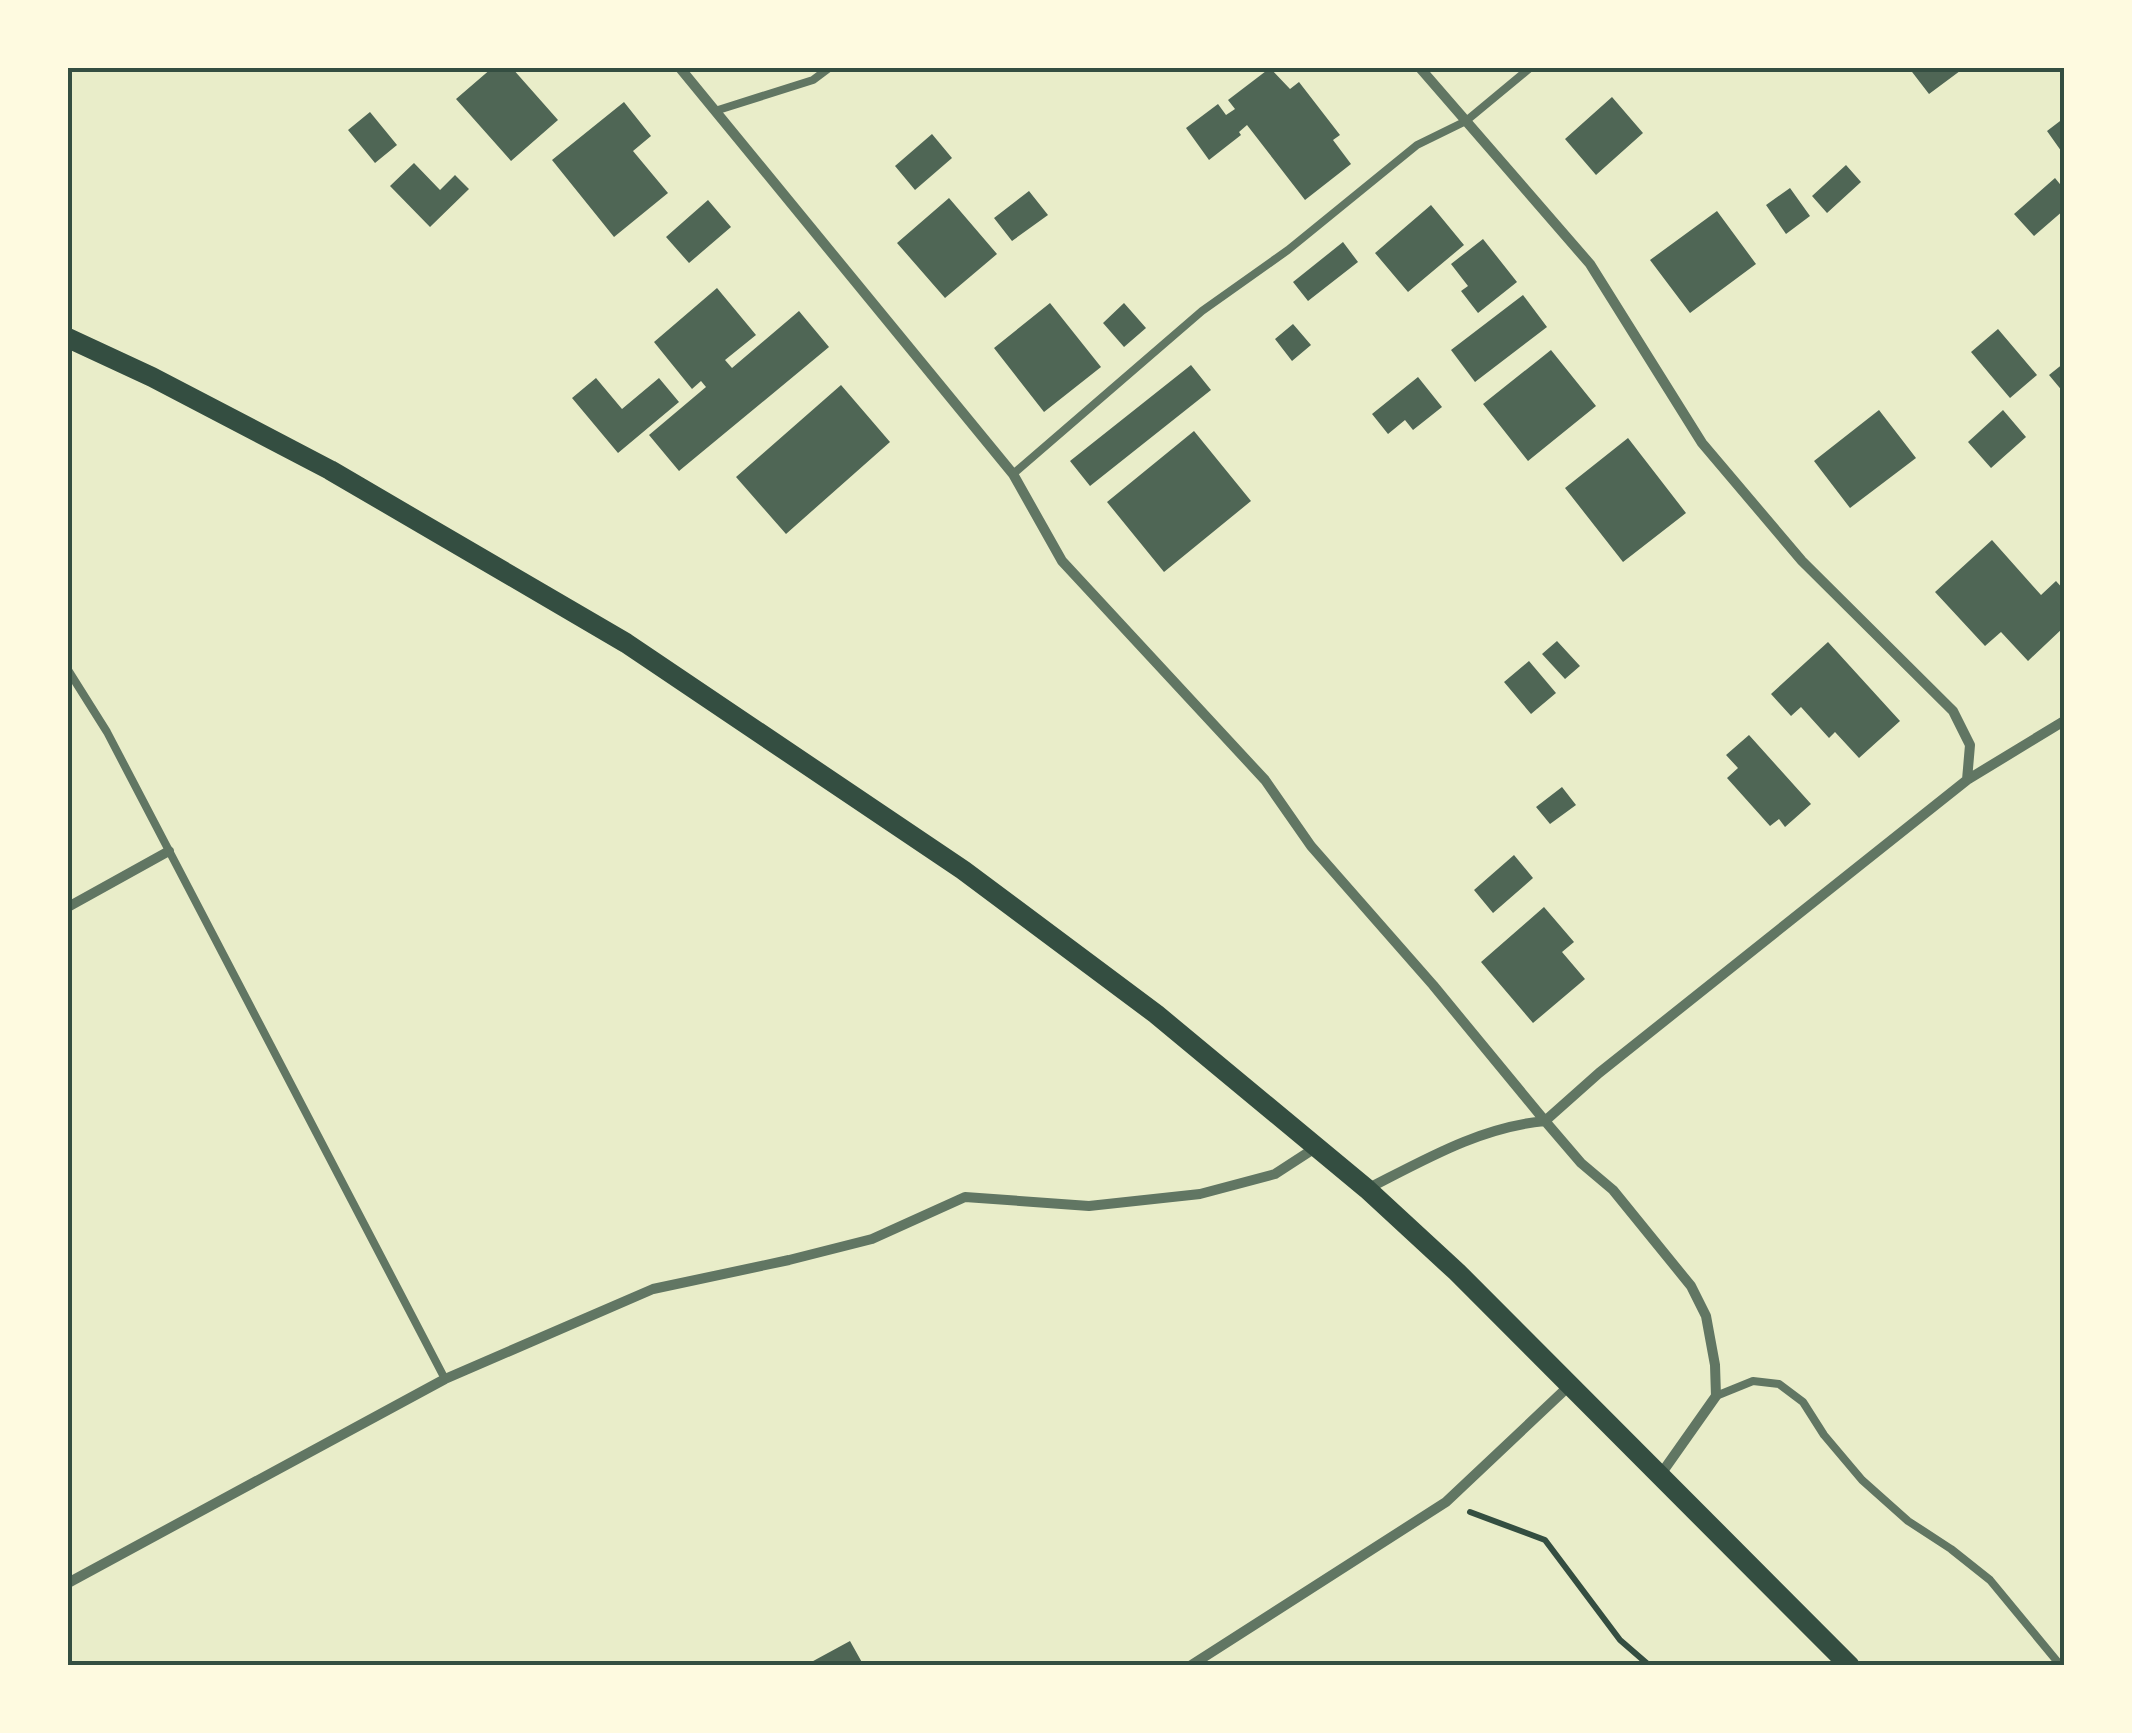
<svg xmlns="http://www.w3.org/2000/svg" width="2132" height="1733" viewBox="0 0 2132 1733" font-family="Helvetica,sans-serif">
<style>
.building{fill:#4f6655}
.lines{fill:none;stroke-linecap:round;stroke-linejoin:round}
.path{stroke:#344e41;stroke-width:6}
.service{stroke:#617663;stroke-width:8}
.minor{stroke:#617663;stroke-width:10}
.secondary{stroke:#344e41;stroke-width:20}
.neatline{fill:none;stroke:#344e41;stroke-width:4}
</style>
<rect width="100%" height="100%" fill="#e9edc9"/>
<path class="building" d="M492,68H512L558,120L511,161L456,99Z
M1270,68L1290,89L1299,82L1340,135L1333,140L1351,164L1305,200L1247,125L1239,132L1241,135L1209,160L1186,128L1218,104L1226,115L1235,109L1228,100Z
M1909,68H1964L1929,94Z
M1612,97L1643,133L1596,175L1565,139Z
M624,102L651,136L633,151L668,193L614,237L552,160Z
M370,112L397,145L375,163L348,130Z
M2064,118V155L2047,131Z
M932,134L952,158L915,190L895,166Z
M414,163L440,190L455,175L469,189L430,227L390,186Z
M1846,165L1861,182L1827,213L1812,196Z
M2055,178L2064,189V210L2034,236L2014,214Z
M1790,188L1810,216L1786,234L1766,205Z
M1029,191L1048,215L1012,241L994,218Z
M949,198L997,254L945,298L897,243Z
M708,200L731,227L689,263L666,237Z
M1431,205L1464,245L1408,292L1375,253Z
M1717,211L1756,264L1690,313L1650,260Z
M1483,239L1517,282L1478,313L1461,291L1468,286L1451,264Z
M1343,242L1358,262L1308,301L1293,282Z
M717,288L756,335L725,360L732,368L799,311L829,347L679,471L649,435L706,387L701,381L692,389L654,342Z
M1523,295L1547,327L1475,382L1451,350Z
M1050,303L1101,367L1044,412L994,348Z
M1124,303L1146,328L1124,347L1103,323Z
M1293,324L1311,345L1292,361L1275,339Z
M1998,329L2037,375L2010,398L1971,352Z
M1551,350L1596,406L1528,461L1483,404Z
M2064,363V393L2049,375Z
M1191,365L1211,390L1090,486L1070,461Z
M1418,377L1442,407L1413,430L1405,420L1388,434L1372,414Z
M596,378L622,409L659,378L679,402L618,453L572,398Z
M841,385L890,442L786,534L736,477Z
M1879,410L1916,458L1850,508L1814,461Z
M2003,410L2026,437L1991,468L1968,442Z
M1194,431L1251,501L1164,572L1107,502Z
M1628,438L1686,513L1623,562L1565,488Z
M1992,540L2041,595L2056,581L2064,590V627L2028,661L2001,632L1985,646L1935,592Z
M1557,641L1580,666L1565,679L1542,654Z
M1828,642L1900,721L1859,758L1835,732L1829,738L1801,707L1791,716L1771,694Z
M1529,661L1556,693L1531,714L1504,682Z
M1749,735L1811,804L1785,827L1779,819L1770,826L1727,778L1738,768L1726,755Z
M1562,787L1576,805L1550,824L1536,807Z
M1514,855L1533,878L1493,913L1474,890Z
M1544,907L1574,942L1562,952L1585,979L1533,1023L1481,962Z
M850,1641L864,1666H804Z"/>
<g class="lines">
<path class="path" d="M1470,1512L1545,1540L1620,1640L1650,1666"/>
<path class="service" d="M715,111L813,80L829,68
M1013,474L1202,311L1288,250L1417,145L1466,121L1530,68
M68,670L107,732L445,1379
M1716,1396L1753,1381L1779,1384L1803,1402L1824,1435L1862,1480L1908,1521L1951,1549L1990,1580L2061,1666"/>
<path class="minor" d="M680,68L1013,474L1062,561L1265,780L1311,846L1433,985L1545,1121
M1420,68L1590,264L1702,443L1802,561L1953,711L1970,745L1967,780
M68,907L169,851
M1367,1189C1424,1160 1480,1127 1545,1121
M1661,1474L1716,1396L1715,1365L1706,1316L1691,1286L1613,1190L1581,1163L1545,1121L1599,1073L1967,780L2064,721
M68,1583L445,1379L653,1289L789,1260L872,1239L965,1197L1089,1206L1200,1194L1275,1174L1315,1148
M1190,1666L1446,1502L1570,1385"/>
<path class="secondary" d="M68,338L152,377L330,470L626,643L963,870L1156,1014L1367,1189L1457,1272L1850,1666"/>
</g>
<rect width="2132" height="1733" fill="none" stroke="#fefae0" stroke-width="140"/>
<rect x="70" y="70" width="1992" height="1593" class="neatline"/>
</svg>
